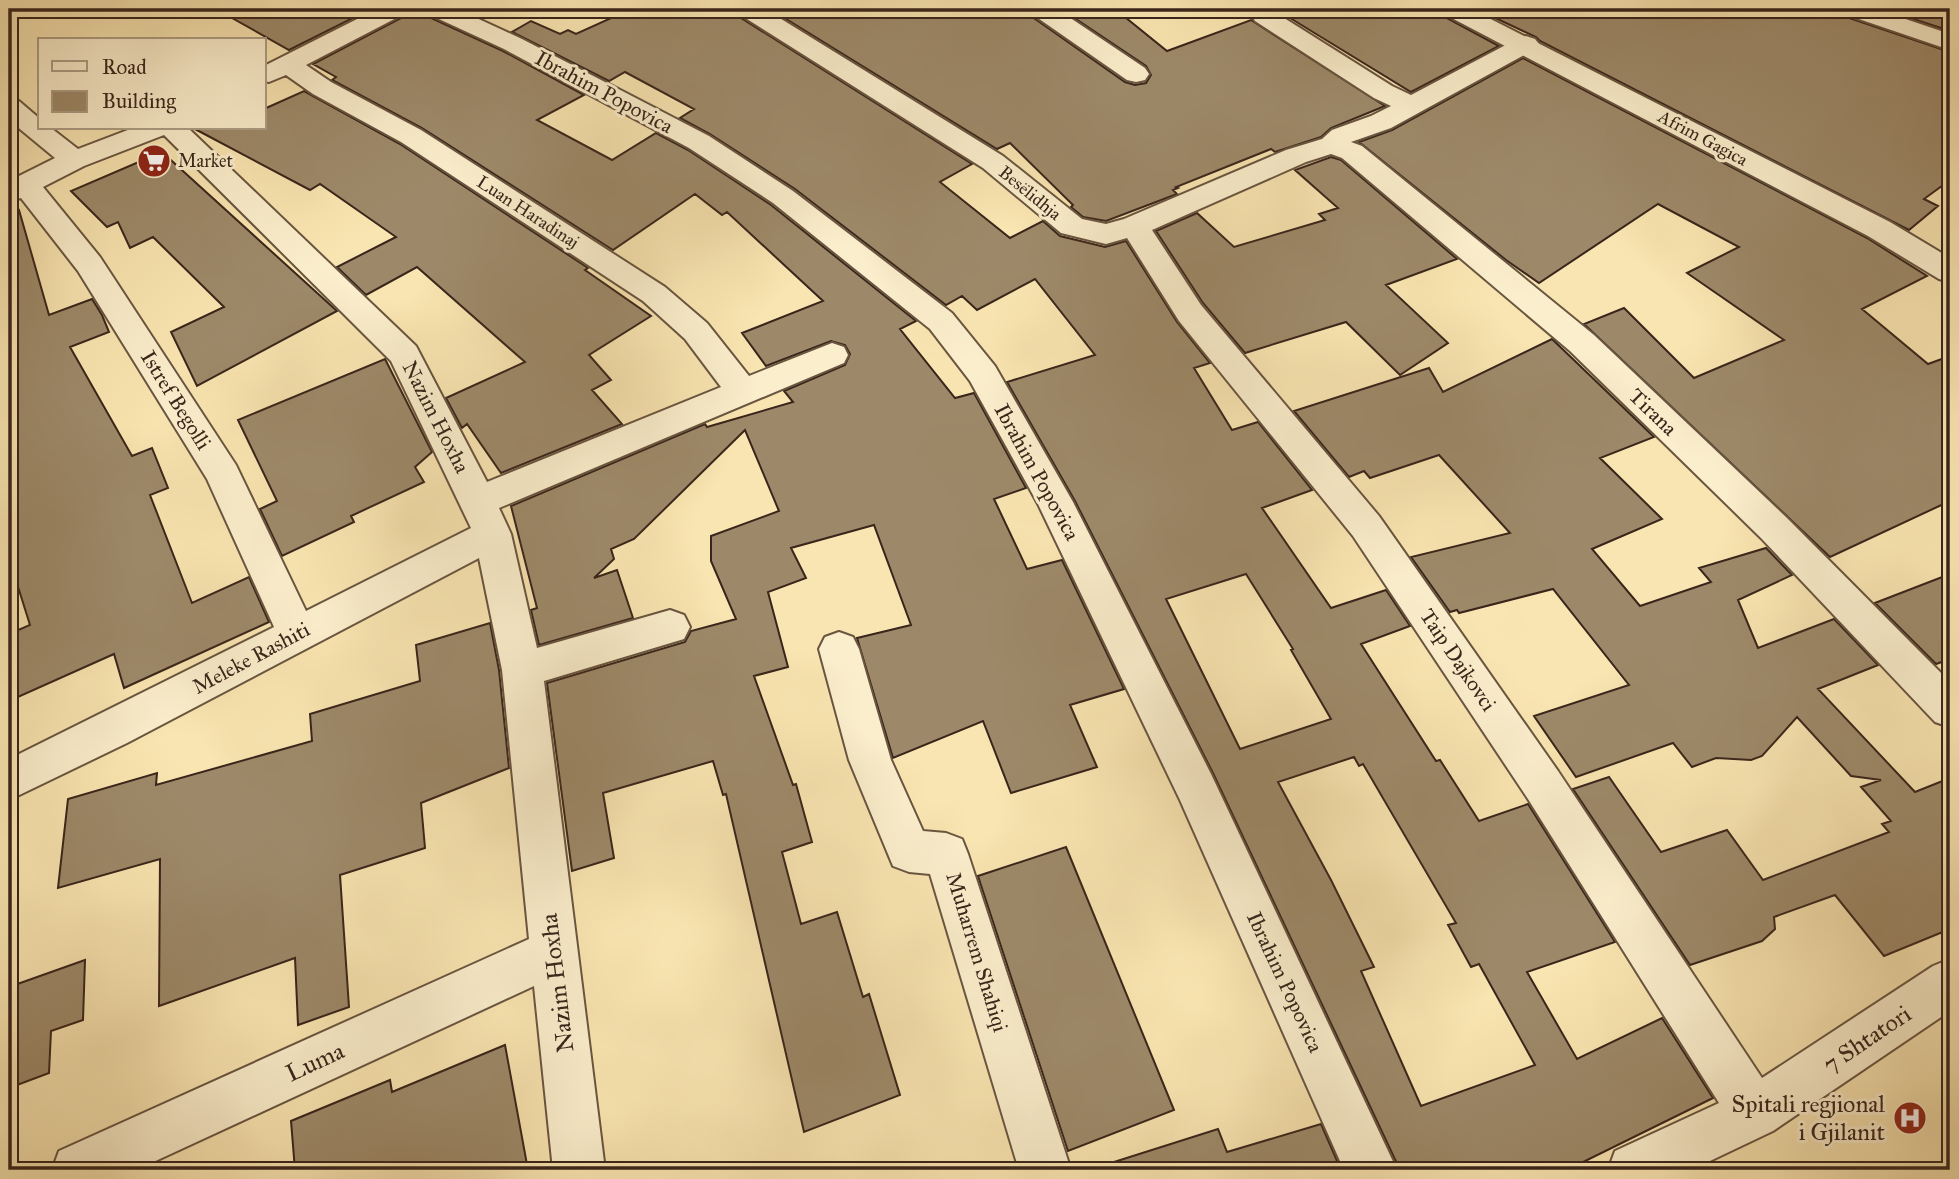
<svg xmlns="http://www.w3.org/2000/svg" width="1959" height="1179" viewBox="0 0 1959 1179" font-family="'IM FELL Great Primer',serif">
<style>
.building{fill:#9d8969;stroke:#39251b;stroke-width:2;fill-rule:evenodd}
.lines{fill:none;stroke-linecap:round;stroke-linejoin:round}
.minor-casing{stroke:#695540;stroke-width:4}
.tertiary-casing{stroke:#695540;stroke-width:4}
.minor{fill:#fbeecc;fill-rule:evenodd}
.tertiary{fill:#fbeecc;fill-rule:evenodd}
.labels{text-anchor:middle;stroke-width:6;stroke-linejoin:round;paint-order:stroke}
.far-street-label{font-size:18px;fill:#39251b;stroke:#fbeecc}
.far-poi-label{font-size:18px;fill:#39251b;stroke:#fbeecc;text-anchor:start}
.street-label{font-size:21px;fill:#39251b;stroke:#fbeecc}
.near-street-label{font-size:24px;fill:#39251b;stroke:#fbeecc}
.near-poi-label{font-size:24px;fill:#39251b;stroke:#fbeecc;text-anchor:end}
</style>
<rect width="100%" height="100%" fill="#f9e5b1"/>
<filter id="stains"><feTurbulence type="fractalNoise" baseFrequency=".00286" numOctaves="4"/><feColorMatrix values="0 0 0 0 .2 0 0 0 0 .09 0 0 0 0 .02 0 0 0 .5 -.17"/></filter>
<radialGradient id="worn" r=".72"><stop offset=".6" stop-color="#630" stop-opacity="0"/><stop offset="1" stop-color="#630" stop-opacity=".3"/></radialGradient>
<path class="building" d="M216,9H343L357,16L289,50Z
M410,9H416L427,16L503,51L584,95L537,120L612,160L656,133L688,150L771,205L916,321L900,329L955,398L974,393L1026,488L994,499L1027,569L1062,560L1124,689L1070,705L1097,767L1011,793L983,721L893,758L857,638L911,625L874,525L791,548L806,578L768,592L788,667L754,676L793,785L796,784L812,842L782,852L801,924L837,912L863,997L869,994L900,1095L804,1132L726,794L723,795L713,761L603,793L614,858L572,871L547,683L685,642L691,631L736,619L711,561V536L779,511L745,430L634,539L611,549L614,559L594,578L617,570L633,618L539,645L531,610L537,608L511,506L705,424L707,427L793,402L784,391L845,365L850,354L845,345L831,341L766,366L742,333L823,301L727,212L722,215L695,194L613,250L422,128L332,80L336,77L313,64L405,16Z
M631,9H733L738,16L972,164L940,182L1010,238L1043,221L1060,236L1105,247L1126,241L1177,322L1210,363L1194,368L1232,430L1258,422L1312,490L1262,508L1331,608L1386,590L1410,626L1361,644L1436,761L1440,760L1479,821L1528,804L1615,942L1527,972L1577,1059L1662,1018L1713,1098L1567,1170H1400L1213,773L1075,501L1007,382L1095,355L1035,279L977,310L962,296L946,305L795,189L710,134L680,118L694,109L625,72L609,81L512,32L531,21L560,34L568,30L576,34ZM1246,574L1293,649L1291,650L1331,719L1240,749L1166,599ZM1354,757L1359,766L1363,764L1456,923L1448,925L1471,967L1479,964L1535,1065L1421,1106L1361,971L1374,967L1331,880L1278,782Z
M770,9H1026L1031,16L1125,82L1135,85L1146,83L1151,75L1146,66L1061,9H1115L1167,51L1251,20L1385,106L1331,128L1321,137L1275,152L1271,149L1176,187L1178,188L1173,190L1177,194L1106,221L1083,217L1071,207L1073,205L1010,143L997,149Z
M1281,9H1438L1443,16L1499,46L1411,92L1277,10Z
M1476,9H1838L1843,16L1950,52V180L1924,199L1938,206L1909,230L1540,41L1536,37Z
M1883,9H1950V31Z
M1523,58L1867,238L1927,276L1862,309L1928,364L1950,356V501L1830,557L1584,324L1624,308L1694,378L1784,340L1687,273L1739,247L1658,204L1539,283L1506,260L1359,142L1392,130Z
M304,91L400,144L588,268L585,270L651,316L589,355L611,380L592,390L622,424L501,473L467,424L462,428L446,398L525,362L417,267L366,295L337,267L396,237L320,184L310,190L193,128H264V109Z
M162,152L337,311L197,386L171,332L224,307L153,237L130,248L118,222L107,227L71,191Z
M1331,157L1341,160L1457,259L1386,285L1448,343L1400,375L1346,322L1245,353L1203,303L1156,231L1197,213L1234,247L1325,220L1319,214L1338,208L1295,170Z
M19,210L49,315L92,299L102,315L109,332L70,347L132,456L152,448L168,488L150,495L192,603L249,577L269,622L124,688L114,654L9,701V634L30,625L9,558V212Z
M1552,339L1654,437L1600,458L1662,519L1592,549L1640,606L1711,582L1699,568L1766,548L1792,575L1738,600L1758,648L1834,619L1878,665L1818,689L1915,792L1950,778V929L1884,956L1835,895L1774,917L1775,929L1762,941L1690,965L1573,789L1609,777L1661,852L1727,830L1763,880L1889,832L1882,824L1891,821L1861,787L1881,780L1851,776L1797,717L1762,756L1751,760L1716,758L1692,767L1673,743L1576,777L1534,716L1629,685L1553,589L1459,613L1457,610L1450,612L1411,557L1510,533L1439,455L1370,478L1364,471L1349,477L1294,411L1429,368L1443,392Z
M385,359L432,452L415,467L424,482L351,516L354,522L282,556L260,509L277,501L238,420Z
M1950,574V659L1936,664L1875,603Z
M490,623L499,670L509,768L421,803L425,848L340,875L349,1007L298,1025L295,958L159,1006L160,859L58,888L68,799L157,773L156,785L312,741L310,714L420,681L416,645Z
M1066,847L1174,1110L1068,1151L978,876Z
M85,960L83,1020L51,1031L49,1073L9,1088V987Z
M505,1045L528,1170H295L291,1121L390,1080L392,1092Z
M1321,1124L1341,1170H1115L1114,1162L1218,1129L1227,1152Z"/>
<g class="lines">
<defs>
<path id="minor" d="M377,9H407L404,14L306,65L331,82L421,130L665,287L707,323L749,376L832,343L844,347L848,355L844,363L499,508L511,534L537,648L670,610L684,615L690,627L684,639L544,681L605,1170H553L534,986L136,1170H52L59,1151L529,939L502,670L479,558L127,743L9,800V759L274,627L207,479L78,271L21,198L9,201V181L55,158L9,120V99L19,101L40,119V128H51L78,149L133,128H188L416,346L487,482L721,387L685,339L643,301L401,142L313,94L286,75L269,82L264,81V66ZM164,135L391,361L471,528L306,611L236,465L100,257L43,187L84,166Z
M425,9H457L522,39L709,136L793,191L952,313L995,366L1073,502L1211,774L1397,1170H1344L1180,800L1038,504L970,381L930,329L773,203L689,148L504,49L428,14Z
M736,9H765L1003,156L1082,219L1106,224L1124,219L1286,150L1322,139L1332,130L1371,116L1391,106L1374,98L1255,21L1252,16L1255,11H1273L1392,86L1411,95L1517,39L1526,36L1535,39L1539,44L1535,49L1391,128L1351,142L1362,146L1594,335L1787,518L1950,682V727L1935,722L1761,538L1570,351L1342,158L1331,154L1306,162L1152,230L1201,305L1379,516L1558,771L1762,1078L1933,966L1950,959V1011L1773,1131L1691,1170H1608L1615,1151L1719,1103L1528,799L1353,536L1179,321L1127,238L1106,244L1061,233L983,168L739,14Z
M1029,9H1057L1145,68L1149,74L1145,80L1136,82L1127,80L1032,14Z
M1841,9H1876L1950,34V50L1844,14Z
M839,632L853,637L859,649L891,760L923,831L946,833L962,839L968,854L1071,1170H1019L930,874L909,872L893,866L849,760L819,649L825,637Z"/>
<path id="tertiary" d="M1441,9H1471L1890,222L1950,258V282L1939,279L1868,236L1444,14Z"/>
</defs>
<use href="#minor" class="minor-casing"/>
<use href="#tertiary" class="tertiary-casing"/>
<use href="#minor" class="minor"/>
<use href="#tertiary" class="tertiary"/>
</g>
<defs>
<symbol id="supermarket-disc" viewBox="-11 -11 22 22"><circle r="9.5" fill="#8f2418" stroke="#fbeecc"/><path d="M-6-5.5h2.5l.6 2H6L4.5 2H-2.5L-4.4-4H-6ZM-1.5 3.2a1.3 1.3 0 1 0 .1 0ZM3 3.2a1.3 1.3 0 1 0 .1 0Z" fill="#fff"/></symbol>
<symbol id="hospital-disc" viewBox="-11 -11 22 22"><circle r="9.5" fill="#8f2418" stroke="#fbeecc"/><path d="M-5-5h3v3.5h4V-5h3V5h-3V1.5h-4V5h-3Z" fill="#fff"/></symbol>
</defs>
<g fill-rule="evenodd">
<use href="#supermarket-disc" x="135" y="142" width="38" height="38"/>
<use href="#hospital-disc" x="1891" y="1099" width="38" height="38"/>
</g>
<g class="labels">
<g class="far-street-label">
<text transform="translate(1703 138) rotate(28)" y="6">Afrim Gagica</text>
<text transform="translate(1030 193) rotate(39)" y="6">Besëlidhja</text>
<text transform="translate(528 212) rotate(33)" y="6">Luan Haradinaj</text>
</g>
<g class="far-poi-label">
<text x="178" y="167">Market</text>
</g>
<g class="street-label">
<text transform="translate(604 92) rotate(28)" y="7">Ibrahim Popovica</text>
<text transform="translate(176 400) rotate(58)" y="7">Istref Begolli</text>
<text transform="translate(1653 412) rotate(44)" y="7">Tirana</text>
<text transform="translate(436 417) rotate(63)" y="7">Nazim Hoxha</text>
<text transform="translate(1037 472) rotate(61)" y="7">Ibrahim Popovica</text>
<text transform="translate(251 658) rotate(-28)" y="7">Meleke Rashiti</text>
<text transform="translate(1458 660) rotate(56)" y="7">Taip Dajkovci</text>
<text transform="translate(977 952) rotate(73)" y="7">Muharrem Shahiqi</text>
<text transform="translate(1285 982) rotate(65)" y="7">Ibrahim Popovica</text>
</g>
<g class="near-street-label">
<text transform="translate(557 983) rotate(-97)" y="8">Nazim Hoxha</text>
<text transform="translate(1867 1039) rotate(-34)" y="8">7 Shtatori</text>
<text transform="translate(315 1062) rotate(-25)" y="8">Luma</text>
</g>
<g class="near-poi-label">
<text x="1885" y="1112">Spitali regjional<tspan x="1885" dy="28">i Gjilanit</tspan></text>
</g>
</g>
<rect width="1959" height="1179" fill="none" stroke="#f9e5b1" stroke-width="35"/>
<rect x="10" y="10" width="1938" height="1158" fill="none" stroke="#39251b" stroke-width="3.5"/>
<rect x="18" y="18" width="1924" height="1144" fill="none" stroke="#39251b" stroke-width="2"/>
<rect x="38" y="38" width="228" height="91" fill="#fbeecc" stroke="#ad9e85" stroke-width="2"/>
<rect x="52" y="61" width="35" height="10" fill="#fbeecc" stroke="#ad9e85" stroke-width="2"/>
<text x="102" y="74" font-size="21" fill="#39251b">Road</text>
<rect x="52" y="91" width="35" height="21" fill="#9d8969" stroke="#ad9e85" stroke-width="2"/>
<text x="102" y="108" font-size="21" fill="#39251b">Building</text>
<rect width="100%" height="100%" filter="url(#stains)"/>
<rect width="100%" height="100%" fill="url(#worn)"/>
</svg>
